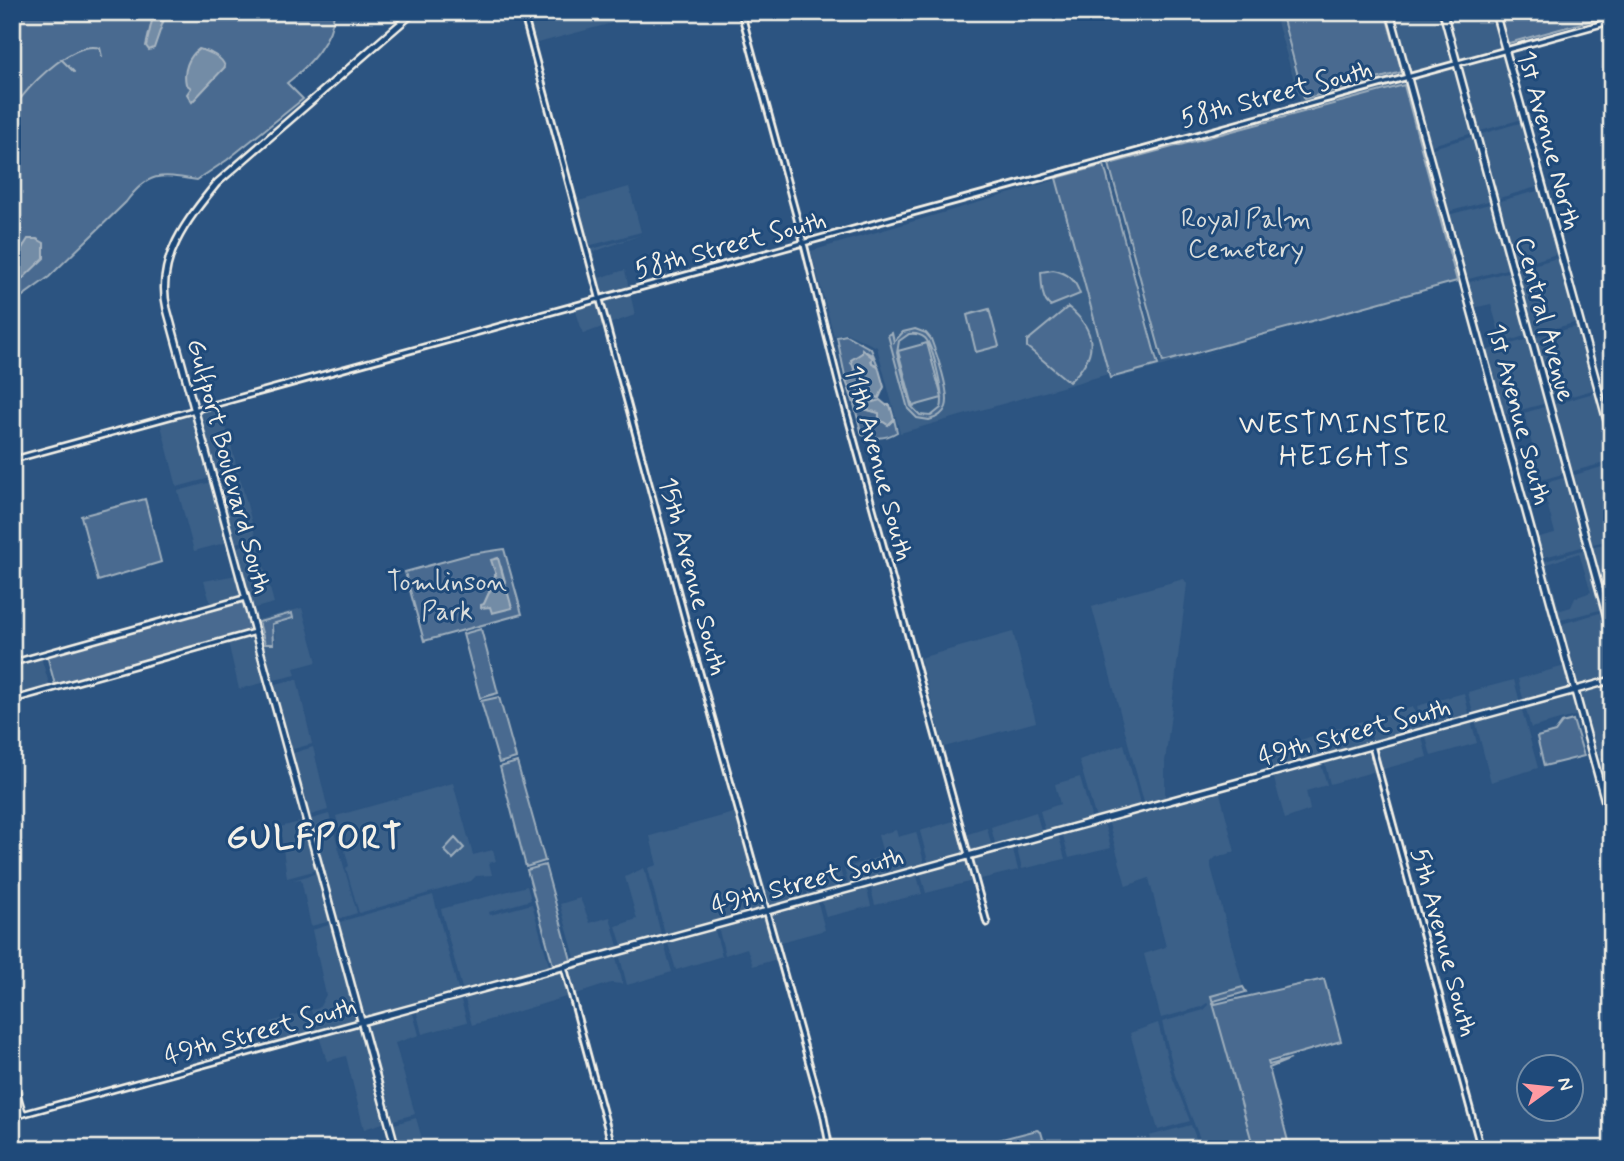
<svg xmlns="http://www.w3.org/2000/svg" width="1624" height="1161" viewBox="0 0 1624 1161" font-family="Mynerve,sans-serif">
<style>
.built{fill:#3b6088;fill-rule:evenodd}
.green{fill:#496b90;stroke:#9eaebc;stroke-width:2;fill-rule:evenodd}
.water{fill:#738ca6;stroke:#a7b4c0;stroke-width:2}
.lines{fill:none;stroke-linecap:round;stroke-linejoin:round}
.stream{stroke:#a7b4c0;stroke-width:2}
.minor-casing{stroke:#f4f1e8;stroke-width:9}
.major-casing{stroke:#f4f1e8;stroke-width:10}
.minor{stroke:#1f4a7a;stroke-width:3.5}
.major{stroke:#1f4a7a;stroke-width:5}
.labels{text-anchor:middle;stroke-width:6;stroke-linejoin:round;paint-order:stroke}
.street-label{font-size:26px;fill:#f4f1e8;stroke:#1f4a7a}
.park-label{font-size:26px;fill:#dadddb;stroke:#1f4a7a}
.neighbourhood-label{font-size:28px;letter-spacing:2px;fill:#f4f1e8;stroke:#1f4a7a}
.district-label{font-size:33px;font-weight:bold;letter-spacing:2px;fill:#f4f1e8;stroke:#1f4a7a}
</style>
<rect width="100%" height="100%" fill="#2c5481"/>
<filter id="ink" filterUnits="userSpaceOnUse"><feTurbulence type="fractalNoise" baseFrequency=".0143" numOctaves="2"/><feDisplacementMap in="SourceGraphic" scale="14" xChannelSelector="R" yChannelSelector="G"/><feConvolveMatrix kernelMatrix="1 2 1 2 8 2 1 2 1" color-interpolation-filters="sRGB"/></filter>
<g filter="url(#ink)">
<path class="built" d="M526,12H630L631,18L534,44Z
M1274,12H1279L1302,99L1402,73L1387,12L1405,76L1301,104Z
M1393,12H1441L1454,63L1409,75Z
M1445,12H1493L1496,31L1502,49L1458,62Z
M1504,52L1522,119L1477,132L1459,65Z
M1455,66L1473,133L1428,146L1419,112V100L1411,78Z
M1406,79L1461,281L1458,282L1404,84L1108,162L1107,165L1161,362L1184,359L1231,347L1114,379L1160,364L1106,165L1055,176Z
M1523,122L1540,186L1496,199L1478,135Z
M1474,136L1492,200L1447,212L1429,149Z
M1056,180L1108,374L900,433L877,347L846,333L834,336L811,251Z
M629,187L641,232L588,246L575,202Z
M1541,190L1560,253L1514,267L1496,202Z
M1493,203L1510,268L1465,280L1448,215Z
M641,235L593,252L599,278L625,270L629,289L602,296L589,250Z
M1561,257L1578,322L1532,334L1515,270Z
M1511,271L1528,335L1502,343L1491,304L1473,308L1466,283Z
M630,293L635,315L609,324L603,300Z
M599,301L605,326L583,334L575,308Z
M1579,326L1596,389L1551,402L1533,338Z
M1529,339L1547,403L1502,415L1484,351Z
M1597,392L1612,447V461L1570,472L1552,405Z
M220,405L239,475L215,481L197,411Z
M1548,406L1566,473L1541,480L1524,413Z
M193,412L210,478L177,487L160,421Z
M1612,464V539L1589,545L1571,476Z
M1567,477L1585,546L1541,558L1535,538L1555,533L1542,484Z
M240,478L256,538L233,544L216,485Z
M211,482L228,542L194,551L178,491Z
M257,541L274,603L251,609L234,548Z
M1612,543V606L1606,608L1590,548Z
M1586,549L1603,609L1557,621L1542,562ZM1579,553L1591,592L1575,598L1571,607L1561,610L1559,609L1547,564Z
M237,575L243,597L211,605L204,581Z
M1184,579L1187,584L1165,762V800L1145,806L1092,607L1117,599V597Z
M302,608L317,662L294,668L296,675L270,681L254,621ZM292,612L294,613V619L274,625L275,640L273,645H264L258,621Z
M1603,612L1612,643V678L1575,688L1558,625Z
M1013,632L1036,722L944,747L920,658Z
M254,637L266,682L239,689L228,642Z
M41,657L50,687L12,698V665Z
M1565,666L1571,689L1524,702L1518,679Z
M297,679L312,744L289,750L271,685Z
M1514,680L1520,703L1474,716L1468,692Z
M1612,682V753L1594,756L1576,692Z
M1464,693L1470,717L1424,730L1417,706Z
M1572,693L1578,715L1531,728L1525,706Z
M1413,707L1420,731L1373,743L1370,731L1380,726L1384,715Z
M1521,707L1538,768L1491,782L1475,719Z
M1362,721L1369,745L1323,757L1317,735Z
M1471,721L1477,743L1431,756L1425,733Z
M1421,734L1427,757L1380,770L1374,747Z
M1313,736L1319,758L1272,771L1266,751Z
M1124,744L1141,807L1096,819L1079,760Z
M313,747L328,810L307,816L290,754Z
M1370,748L1376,771L1330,784L1324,760Z
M1612,757V820L1595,760Z
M1320,761L1327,785L1306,791L1310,810L1285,819L1273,775Z
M1080,777L1092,820L1046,833L1040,811L1060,804L1055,784Z
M453,783L473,855L493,850L496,861L489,863L492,875L476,876L471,881L359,913L346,868L349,866L336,816Z
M1219,789L1235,852L1216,857L1211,862V867L1243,987L1211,996L1254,1149H1204L1175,1075L1162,1022L1204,1010L1209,1005L1207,1003L1201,1007L1161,1018L1144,954L1166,947L1149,878L1126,886L1108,820Z
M737,812L764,910L666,937L648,868L657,865L650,836Z
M1036,812L1042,834L996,847L991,827Z
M329,814L357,913L335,920L308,820Z
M957,820L966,855L929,865L920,831Z
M304,821L317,870L287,878L280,827Z
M1104,823L1111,848L1069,858L1062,832Z
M987,828L992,848L970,854L965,835Z
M896,830L898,837L916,832L925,866L889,876L878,835Z
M1058,833L1065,859L1022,869L1016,845Z
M1012,846L1018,870L977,880L971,857Z
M879,857L885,877L849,887L844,868Z
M967,858L973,881L926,893L920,871Z
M644,868L662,938L623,949L616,926L637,919L625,877Z
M840,869L845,888L809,898L804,879Z
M916,872L922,894L875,905L870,885Z
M318,873L331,921L311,926L301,879L293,880Z
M800,880L805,899L768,909L764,891Z
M527,886L531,900L489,912L490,915L532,904L550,969L463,992L441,909Z
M866,886L871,906L826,917L821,898Z
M433,895L459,993L363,1020L336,923Z
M580,898L590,923L610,917L619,950L576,961L560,904Z
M817,899L825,930L777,943L769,912Z
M765,914L777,959L753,966L747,948L725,955L718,926Z
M332,924L359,1021L317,1033L311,1010L319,1008L326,995L312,930Z
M714,927L722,956L676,970L667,940Z
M663,941L672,972L627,985L619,953Z
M615,954L623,984L611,983L573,995L566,968Z
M562,969L569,996L472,1025L464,996Z
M460,997L467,1022L422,1034L416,1009Z
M412,1010L419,1035L395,1043L415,1114L390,1121L364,1023Z
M307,1011L313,1034L275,1044L271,1022Z
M1158,1023L1172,1076L1190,1121L1158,1130L1130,1033Z
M360,1024L386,1122L364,1129L346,1056L327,1061L319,1036Z
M416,1118L425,1149H398L391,1125Z
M1191,1125L1200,1149H1154L1149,1136Z"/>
<path class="green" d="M29,12H334C333,40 309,66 287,83L303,99L227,160L197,180C161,174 149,171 126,202L49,277L16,301L12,307V28Z
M1281,12H1385L1402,72L1304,99Z
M1497,12H1603L1604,17L1509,43L1506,42Z
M1404,85L1457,281L1163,362L1109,164Z
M1104,165L1158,365L1110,378L1056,178Z
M1053,270C1068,273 1075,279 1080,294L1050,306C1041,299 1042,283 1041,272Z
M1068,307C1098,331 1098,356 1069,382L1027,347V341Z
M989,309L999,346L976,352L967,315Z
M915,329L926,333L931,339C936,352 951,394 946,407C943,415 937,418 929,420L917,418L908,409L888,335L892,333L894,342L903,332ZM909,334C915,333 920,334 925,338C933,346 945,397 941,408L931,416L920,415L911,406L897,353L899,341Z
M846,335L871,349L878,366L872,363V355L863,350L862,353L851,363L855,367V375L846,381L837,337Z
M927,343L942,398L913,406L898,351Z
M857,399L863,400L864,409L879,413V419L888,425L894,419L897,432C886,439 874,439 862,435L854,404Z
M145,499L161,562L98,581L81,516Z
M504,549L522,614L424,641L405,572L471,554ZM501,567L505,581L490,607L483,606L493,584L496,570Z
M243,601L251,631L55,685L47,655Z
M292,613L293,618L272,624L273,644H265L259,622Z
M481,629L498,693L480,698L463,634Z
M499,697L516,758L499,763L481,701Z
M1573,720L1584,756L1544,766L1537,737L1555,732L1562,723Z
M517,762L545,861L526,867L500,767Z
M455,838L464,848L453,859L444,850Z
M545,865L571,960L569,963L556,967L553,965L527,870Z
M1324,979L1341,1041L1268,1062L1269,1065L1291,1059L1269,1068L1290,1149H1254L1211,996L1243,987L1246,992L1214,1001L1215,1004Z
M1037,1130L1041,1132L1046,1149H963Z"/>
<path class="water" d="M154,12H170L163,22L154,48L149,50L146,46Z
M199,49C208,51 223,57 225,67L192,102L187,94L191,88L186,84C183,71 188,57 199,49Z
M28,239H37L44,243V258L12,289V264Z
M862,349L873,358L871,360L872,363L878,366L884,387L879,398L875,397L873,402L880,400L886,405H890L894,419L888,425L879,419V413L864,409L860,399H857L854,404L846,381L854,377L855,372L851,360L862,353Z
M498,558L512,608L492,613L490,607L481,608V605L484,604L493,584L494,576L496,575L491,560Z"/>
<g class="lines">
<path class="stream" d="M1601,12L1603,15
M62,60L74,72
M21,98C35,80 75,40 100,48L102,57
M12,121V122"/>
<defs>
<path id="minor" d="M523,12L691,641L823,1113L830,1149
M741,12L804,244L838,381L987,923
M12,460L1612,21
M12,663L245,598
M12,700L255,632
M1372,746L1481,1149
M564,967L613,1149
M12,1076L23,1114
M12,1117L361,1022"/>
<path id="major" d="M1390,12L1612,827
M1443,12L1612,636
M1495,12L1612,439
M361,1022L1612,680
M396,1149L167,309C155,260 187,220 217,183L414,12"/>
</defs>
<use href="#minor" class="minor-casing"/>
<use href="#major" class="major-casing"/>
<use href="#minor" class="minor"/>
<use href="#major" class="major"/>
</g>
</g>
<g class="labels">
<g class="street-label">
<text transform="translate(1276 93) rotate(-15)" y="9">58th Street South</text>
<text transform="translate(1550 140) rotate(75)" y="9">1st Avenue North</text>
<text transform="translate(730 244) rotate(-15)" y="9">58th Street South</text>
<text transform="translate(1546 319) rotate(75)" y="9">Central Avenue</text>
<text transform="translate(1520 414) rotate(75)" y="9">1st Avenue South</text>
<text transform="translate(880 463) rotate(75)" y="9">11th Avenue South</text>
<text transform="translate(230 466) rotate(75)" y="9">Gulfport Boulevard South</text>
<text transform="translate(694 576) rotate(75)" y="9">15th Avenue South</text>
<text transform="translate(1354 731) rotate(-15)" y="9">49th Street South</text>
<text transform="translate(807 880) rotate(-15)" y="9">49th Street South</text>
<text transform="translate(1445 942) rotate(75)" y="9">5th Avenue South</text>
<text transform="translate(260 1030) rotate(-15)" y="9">49th Street South</text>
</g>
<g class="park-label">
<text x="1246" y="227">Royal Palm<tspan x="1246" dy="30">Cemetery</tspan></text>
<text x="447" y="590">Tomlinson<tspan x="447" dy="30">Park</tspan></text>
</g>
<g class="neighbourhood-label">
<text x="1345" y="433">WESTMINSTER<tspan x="1345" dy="32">HEIGHTS</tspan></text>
</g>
<g class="district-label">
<text x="315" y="848">GULFPORT</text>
</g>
</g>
<rect width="1624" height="1161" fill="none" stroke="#1f4a7a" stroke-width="42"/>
<rect x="21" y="21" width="1582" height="1119" fill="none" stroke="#f4f1e8" stroke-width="2.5" filter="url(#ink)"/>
<g transform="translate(1550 1088) rotate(75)"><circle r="33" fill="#1f4a7a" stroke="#748da6" stroke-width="2"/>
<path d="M0-5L12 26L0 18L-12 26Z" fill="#ff9aa2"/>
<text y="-10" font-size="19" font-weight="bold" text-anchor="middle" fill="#f4f1e8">N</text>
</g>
</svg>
